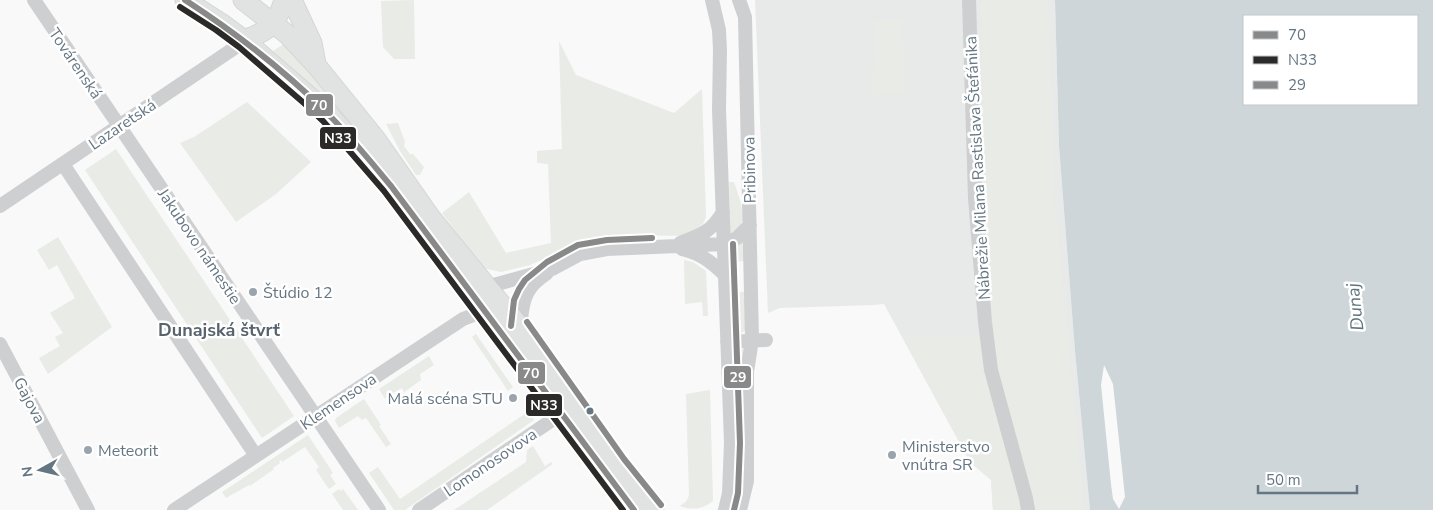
<svg xmlns="http://www.w3.org/2000/svg" width="1433" height="510" viewBox="0 0 1433 510" font-family="'Nunito Sans',sans-serif">
<style>
.built{fill:#e8e9e9}
.green{fill:#e8ebe6}
.water{fill:#ced6d9;fill-rule:evenodd}
.pier{fill:#f9f9f9}
.lines{fill:none;stroke-linecap:round;stroke-linejoin:round}
.secondary-casing{stroke:#d5d6d7;stroke-width:21}
.street{stroke:#cecfd0;stroke-width:14}
.secondary{stroke:#e1e2e2;stroke-width:19}
.bus-1-casing{stroke:#fff;stroke-width:10}
.bus-2-casing{stroke:#fff;stroke-width:10}
.bus-3-casing{stroke:#fff;stroke-width:10}
.bus-1{stroke:#898989;stroke-width:6}
.bus-2{stroke:#2b2a29;stroke-width:6}
.bus-3{stroke:#898989;stroke-width:6}
.poi-dot{fill:#99a4ac;stroke:#fff;stroke-width:2}
.bus-dot{fill:#657683;stroke:#fff;stroke-width:2}
.labels{text-anchor:middle;stroke-width:5;stroke-linejoin:round;paint-order:stroke}
.street-label{font-size:16px;fill:#657683;stroke:#fff}
.poi-label{font-size:16px;fill:#657683;stroke:#fff;text-anchor:start}
.water-label{font-size:18px;font-style:italic;fill:#60757c;stroke:#fff}
.neighbourhood-label{font-size:18px;font-weight:bold;fill:#57646e;stroke:#fff}
.line-badge{stroke:#fff;stroke-width:2}
.badge-label{font-size:14px;text-anchor:middle;font-weight:bold;fill:#fff}
</style>
<rect width="100%" height="100%" fill="#f9f9f9"/>
<path class="built" d="M755,0H1055L1059,146L1075,351L1090,510H993L991,480L970,462L884,304L874,305L780,308L768,313Z"/>
<path class="green" d="M414,0L415,59H394L383,47L381,1Z
M980,0H1048L1055,199L1084,510H993L991,480L970,462L902,336L993,334L985,193Z
M903,19L905,94L871,95L875,21Z
M559,41L576,75L674,113L702,89L706,217L703,224L687,236L629,235L588,240L530,265L501,272L483,268L442,213L469,192L506,253L551,243L548,164L537,163V151L562,149Z
M285,43L315,75L342,112L340,114L273,51Z
M247,102L311,162L276,194L236,222L180,143L194,137Z
M398,123L405,142L404,146L410,154H413L424,167L420,175H416L400,151L386,124Z
M116,149L294,416L262,438L85,170Z
M729,182H734C739,196 747,216 739,229C737,232 733,234 730,237Z
M58,237L112,327L48,374L39,358L60,346L55,337L63,333L50,313L75,298L57,265L49,270L37,250Z
M744,238L745,261L731,262V247Z
M684,260L693,262L706,271L708,316H703L702,302L685,304Z
M732,292H746L747,327L744,331L741,333L735,331L733,327Z
M476,334L513,387L508,391L472,337Z
M741,347L743,349L742,439L735,440L734,350L737,348Z
M429,356L434,365L420,374L421,380L404,392L402,388L393,393L392,392L387,395V397L385,399L379,389Z
M710,390L713,501C701,510 693,510 679,506C685,503 688,501 689,494L686,394Z
M364,399L381,425L379,426L391,444L386,447L366,418L362,420L358,416L339,428L335,421L336,418Z
M529,411L534,420L405,510H394L369,473L378,467L400,499Z
M308,435L333,473L330,475L336,484L329,489L316,470L319,467L305,447L282,462L281,460L279,461L280,463L273,468L274,469L250,486L249,485L226,498L222,492Z
M533,446L545,466L551,462L553,464L487,510H454L526,462L527,450Z
M339,489L341,491L343,489L358,510H343L332,494Z"/>
<path class="water" d="M1055,0H1433V510H1090L1075,351L1059,146ZM1244,16H1417V104H1244Z"/>
<path class="pier" d="M1104,365L1113,384L1125,497L1119,509L1113,499L1111,484L1101,385Z"/>
<g class="lines">
<defs>
<path id="secondary" d="M185,0L221,23L244,40L311,98L329,115L359,148L391,186L634,510
M243,0L288,35L316,65L375,138L431,218L520,327L617,464L654,510
M292,0L312,43L316,64
M244,40C268,31 277,25 284,0"/>
</defs>
<use href="#secondary" class="secondary-casing"/>
<path class="street" d="M34,0L379,510
M712,0L719,30L720,50L719,109L731,443L729,493L725,510
M739,0L745,17L752,340L747,372V481L740,510
M969,0L975,198L985,322L991,370L1026,498L1028,510
M63,164L256,456
M0,206L233,49L244,40
M680,243C701,235 711,232 723,212
M682,249C702,254 711,262 725,275
M479,286L486,287L552,269L580,254L607,249L724,244L737,238L750,225
M520,327C522,314 522,297 532,286C536,281 542,277 547,273
M727,342L766,340
M0,344L88,510
M174,510L463,319L484,311L492,312
M419,510L561,414"/>
<use href="#secondary" class="secondary"/>
<defs>
<path id="bus-1" d="M185,0C236,33 285,71 328,114C351,137 371,162 391,186L634,510"/>
<path id="bus-2" d="M180,7L216,30L239,47L305,104L323,121L352,154L384,191L623,510"/>
<path id="bus-3" d="M733,244L740,443L738,493L734,510
M527,322L624,459L661,505
M511,326L514,300L519,289L525,280L547,262L578,245L607,240L652,238"/>
</defs>
<use href="#bus-1" class="bus-1-casing"/>
<use href="#bus-2" class="bus-2-casing"/>
<use href="#bus-3" class="bus-3-casing"/>
<use href="#bus-1" class="bus-1"/>
<use href="#bus-2" class="bus-2"/>
<use href="#bus-3" class="bus-3"/>
</g>
<g class="poi-dot">
<circle cx="253" cy="292" r="5"/>
<circle cx="513" cy="398" r="5"/>
<circle cx="88" cy="450" r="5"/>
<circle cx="892" cy="455" r="5"/>
</g>
<circle class="bus-dot" cx="590" cy="411" r="4.5"/>
<g class="labels">
<g class="street-label">
<text transform="translate(76 63) rotate(56)" y="6">Továrenská</text>
<text transform="translate(122 124) rotate(-34)" y="6">Lazaretská</text>
<text transform="translate(977 168) rotate(-93)" y="6">Nábrežie Milana Rastislava Štefánika</text>
<text transform="translate(749 170) rotate(-91)" y="6">Pribinova</text>
<text transform="translate(200 246) rotate(56)" y="6">Jakubovo námestie</text>
<text transform="translate(30 400) rotate(62)" y="6">Gajova</text>
<text transform="translate(338 401) rotate(-34)" y="6">Klemensova</text>
<text transform="translate(490 462) rotate(-34)" y="6">Lomonosovova</text>
</g>
<g class="poi-label">
<text x="263" y="298">Štúdio 12</text>
<text x="503" y="404" text-anchor="end">Malá scéna STU</text>
<text x="902" y="452">Ministerstvo<tspan x="902" dy="18">vnútra SR</tspan></text>
<text x="98" y="456">Meteorit</text>
</g>
<g class="water-label">
<text transform="translate(1355 307) rotate(-96)" y="6">Dunaj</text>
</g>
<g class="neighbourhood-label">
<text x="219" y="336">Dunajská štvrť</text>
</g>
</g>
<g class="line-badge">
<rect x="305" y="93" width="29" height="24" rx="5" fill="#898989"/>
<rect x="319" y="126" width="38" height="24" rx="5" fill="#2b2a29"/>
<rect x="517" y="361" width="29" height="24" rx="5" fill="#898989"/>
<rect x="723" y="365" width="29" height="24" rx="5" fill="#898989"/>
<rect x="525" y="393" width="38" height="24" rx="5" fill="#2b2a29"/>
</g>
<g class="badge-label">
<text x="319" y="110">70</text>
<text x="338" y="143">N33</text>
<text x="531" y="378">70</text>
<text x="738" y="382">29</text>
<text x="544" y="410">N33</text>
</g>
<rect x="1243" y="15" width="175" height="90" fill="#ffffff" stroke="#c1c8cd"/>
<rect x="1253" y="31" width="25" height="8" fill="#898989" stroke="#c1c8cd"/>
<text x="1288" y="40" font-size="15" fill="#657683">70</text>
<rect x="1253" y="56" width="25" height="8" fill="#2b2a29" stroke="#c1c8cd"/>
<text x="1288" y="65" font-size="15" fill="#657683">N33</text>
<rect x="1253" y="81" width="25" height="8" fill="#898989" stroke="#c1c8cd"/>
<text x="1288" y="90" font-size="15" fill="#657683">29</text>
<g transform="translate(40 470) rotate(262)" stroke="#ffffff" stroke-width="4" paint-order="stroke">
<path d="M0-4L9 19L0 12L-9 19Z" fill="#657683"/>
<text y="-8" font-size="14" font-weight="bold" text-anchor="middle" fill="#657683">N</text>
</g>
<path d="M1258 485v8h99v-8" fill="none" stroke="#657683" stroke-width="2.5"/>
<text x="1266" y="485" font-size="15" fill="#657683" stroke="#ffffff" stroke-width="4" paint-order="stroke">50 m</text>
</svg>
